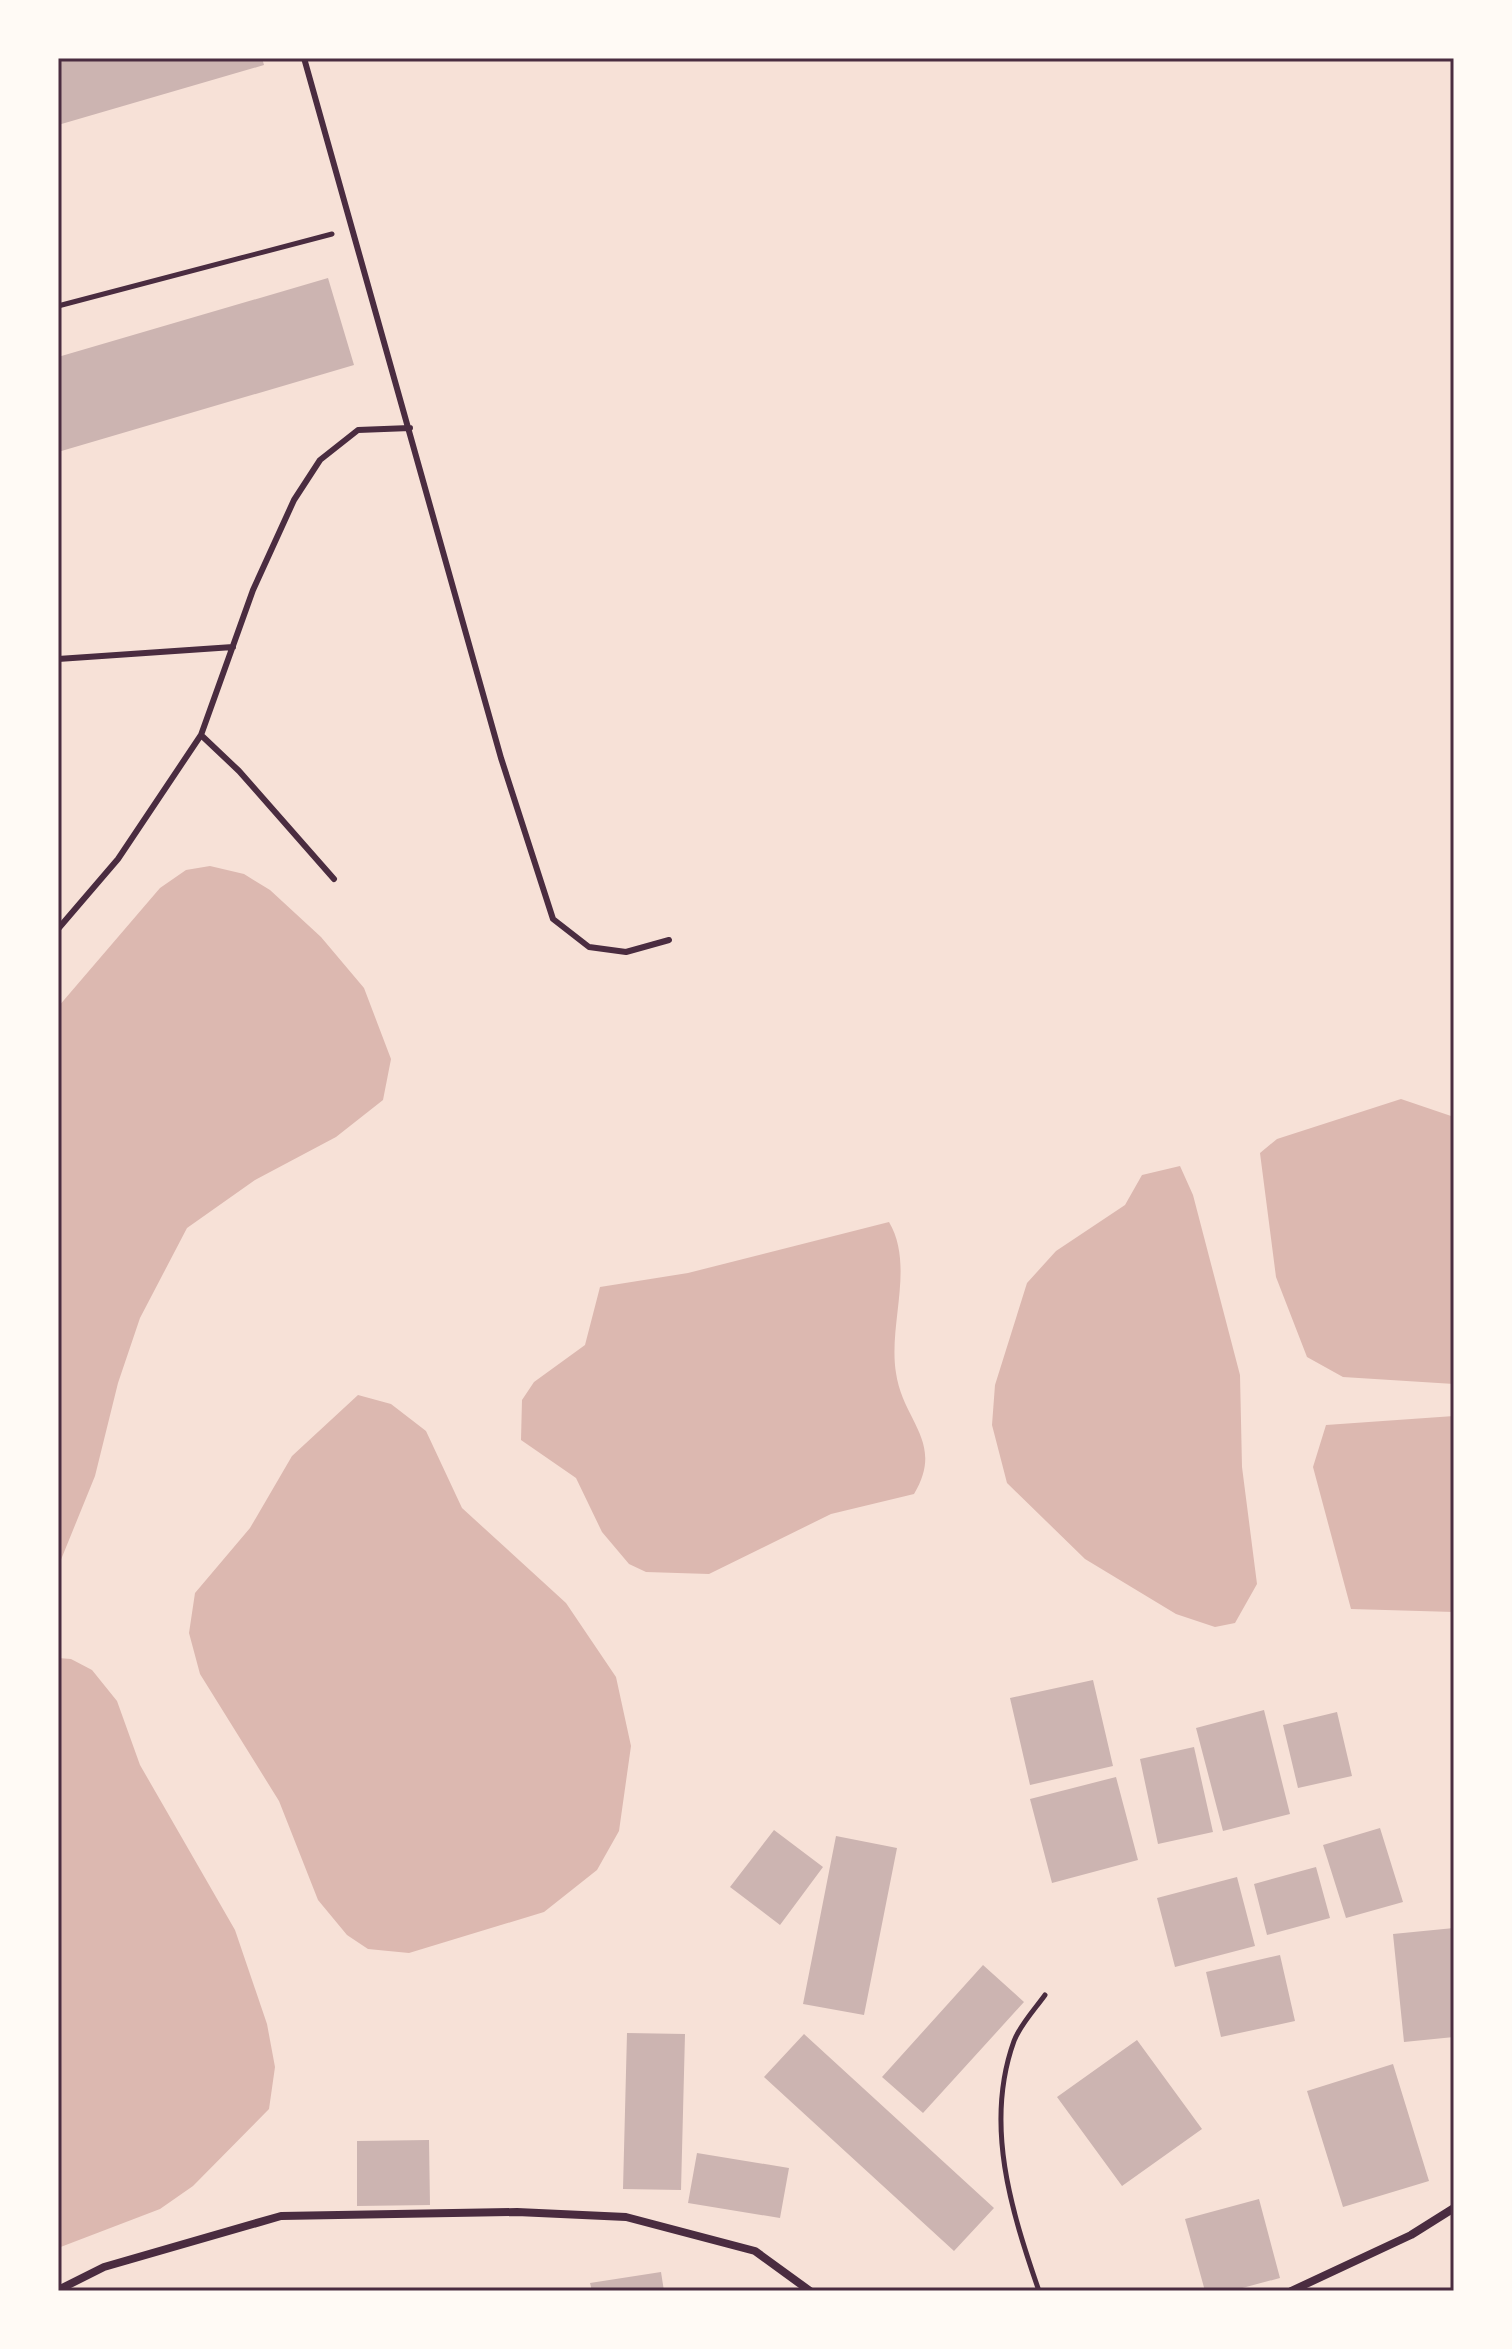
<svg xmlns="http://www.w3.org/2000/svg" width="1512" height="2349" viewBox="0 0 1512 2349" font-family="Helvetica,sans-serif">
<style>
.water{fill:#dcb8b0}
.building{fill:#ccb4b1}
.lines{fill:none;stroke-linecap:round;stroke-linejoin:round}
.path{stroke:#4a2c40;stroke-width:5}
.service{stroke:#4a2c40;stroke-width:6}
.minor{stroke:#4a2c40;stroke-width:8}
.neatline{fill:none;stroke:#4a2c40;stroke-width:3}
</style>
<rect width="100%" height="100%" fill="#f7e1d7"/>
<path class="water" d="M210,866L244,874L270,890L321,937L364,988L391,1059L383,1100L336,1137L255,1180L187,1228L140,1318L118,1383L95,1476L58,1567V1007L160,888L186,870Z
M1401,1099L1454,1117V1384L1343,1377L1307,1357L1276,1277L1260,1153L1277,1139Z
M1180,1166L1193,1195L1240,1375L1242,1467L1257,1584L1235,1623L1215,1627L1176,1614L1085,1559L1007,1483L992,1425L995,1385L1027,1283L1056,1251L1125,1205L1142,1175Z
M889,1222C915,1266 888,1324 896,1373C903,1422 945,1442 914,1494L831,1514L709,1574L646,1572L629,1564L602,1532L576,1478L521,1440L522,1400L534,1382L585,1345L600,1287L688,1273Z
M358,1395L391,1404L426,1431L462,1508L566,1603L616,1677L631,1746L619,1831L597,1870L544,1912L409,1953L368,1949L347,1935L318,1900L279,1801L200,1674L189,1633L195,1593L250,1528L292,1456Z
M1454,1416V1612L1351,1609L1313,1467L1326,1425Z
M58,1658L71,1659L92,1670L117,1701L140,1765L235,1930L267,2024L275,2067L269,2109L193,2186L160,2209L58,2248Z"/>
<path class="building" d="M58,58H262L264,65L58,125Z
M328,278L354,365L58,452V357Z
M1093,1680L1113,1766L1030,1785L1010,1698Z
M1264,1710L1290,1814L1223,1831L1196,1728Z
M1337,1712L1352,1776L1298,1788L1283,1725Z
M1194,1747L1213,1832L1158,1844L1140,1759Z
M1116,1777L1138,1860L1052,1883L1030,1799Z
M1380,1828L1403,1902L1346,1918L1323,1845Z
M774,1830L823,1867L780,1925L730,1887Z
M836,1836L897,1848L864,2015L803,2004Z
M1316,1867L1330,1918L1267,1935L1254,1884Z
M1237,1877L1255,1946L1175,1967L1157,1898Z
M1454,1928V2037L1404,2042L1393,1934Z
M1280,1955L1295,2021L1221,2037L1206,1972Z
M983,1965L1024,2002L923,2113L882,2077Z
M627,2033L685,2034L681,2190L623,2189Z
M804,2034L994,2208L954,2251L764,2077Z
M1137,2040L1202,2129L1122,2186L1057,2097Z
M1393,2064L1429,2181L1343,2207L1307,2091Z
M429,2140L430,2205L357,2206V2141Z
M697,2153L789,2168L780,2218L688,2203Z
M1259,2199L1280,2278L1231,2291H1205L1185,2219Z
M661,2272L664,2291H592L590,2283Z"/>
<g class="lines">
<path class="path" d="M58,306L332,234
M1039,2291C1011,2210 984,2124 1014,2041C1020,2025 1035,2009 1045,1995"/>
<path class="service" d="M304,58L501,758L553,919L589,947L626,952L669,940
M58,659L233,647
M201,735L239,771L334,879
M58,929L118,859L201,735L253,590L294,500L320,460L358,430L410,428"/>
<path class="minor" d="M58,2290L104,2267L281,2216L517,2212L626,2217L755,2251L810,2291
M1291,2291L1411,2235L1454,2208"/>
</g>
<rect width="1512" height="2349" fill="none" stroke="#fffaf5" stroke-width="120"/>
<rect x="60" y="60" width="1392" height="2229" class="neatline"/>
</svg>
